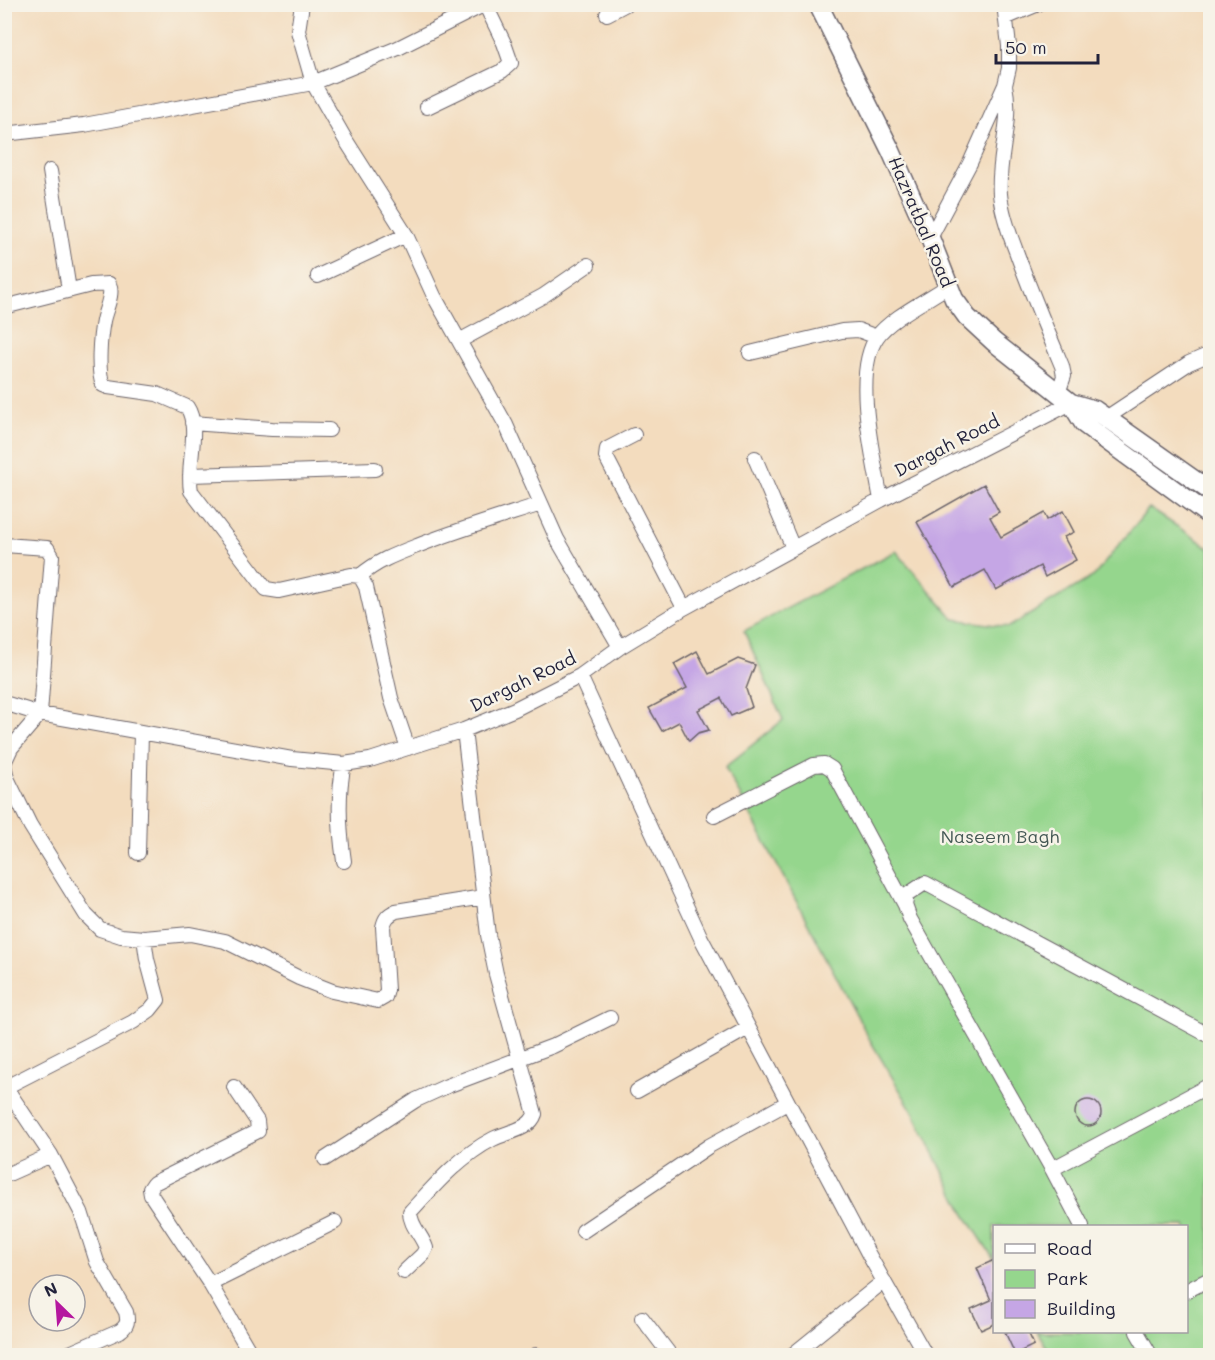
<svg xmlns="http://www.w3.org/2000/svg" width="1215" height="1360" viewBox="0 0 1215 1360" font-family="Mali,sans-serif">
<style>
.green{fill:#95d68d;stroke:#5c7c64;stroke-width:1.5}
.building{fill:#c5a6e5}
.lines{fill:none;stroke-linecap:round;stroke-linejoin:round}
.minor-casing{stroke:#6b6369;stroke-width:16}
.major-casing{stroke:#6b6369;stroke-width:21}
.minor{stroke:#fff;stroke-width:14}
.major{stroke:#fff;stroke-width:18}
.labels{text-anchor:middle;stroke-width:5;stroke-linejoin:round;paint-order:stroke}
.street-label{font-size:18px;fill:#22223b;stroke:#f7f3e8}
.park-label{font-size:18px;fill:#445854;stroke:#f7f3e8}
</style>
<rect width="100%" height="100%" fill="#f7f3e8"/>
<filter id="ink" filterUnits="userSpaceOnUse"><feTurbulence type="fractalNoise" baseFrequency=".0167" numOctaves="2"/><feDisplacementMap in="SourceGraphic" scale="12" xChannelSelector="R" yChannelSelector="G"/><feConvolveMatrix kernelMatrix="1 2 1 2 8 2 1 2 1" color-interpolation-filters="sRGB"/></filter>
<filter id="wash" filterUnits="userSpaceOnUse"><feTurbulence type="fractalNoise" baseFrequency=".008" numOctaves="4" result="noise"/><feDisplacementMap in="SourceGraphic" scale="24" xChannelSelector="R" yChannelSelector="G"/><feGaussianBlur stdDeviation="1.35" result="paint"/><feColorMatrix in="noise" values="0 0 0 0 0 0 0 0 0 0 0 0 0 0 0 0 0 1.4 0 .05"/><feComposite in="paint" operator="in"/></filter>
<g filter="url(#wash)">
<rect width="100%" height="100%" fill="#f3dcbe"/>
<path class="green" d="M1149,508L1210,548V1355H1051L1037,1332H1186V1226H994V1259L964,1213L913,1112L871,1042L725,767L783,720L744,631L896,551L954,619L1009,627L1094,576Z"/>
<g id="blocks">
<path class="building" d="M984,484L999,512L990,517L1001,537L1044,513L1047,520L1063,511L1074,532L1064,537L1076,560L1045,577L1040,566L996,590L985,570L954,587L917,522Z
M697,651L709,674L738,659L755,665L746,689L752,707L731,716L721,698L698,710L709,730L698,733L689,741L679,722L662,731L649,708L687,688L674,664Z
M1075 1113a13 13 0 1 1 26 0a13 13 0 1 1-26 0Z
M994,1260V1324L981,1330L971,1309L991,1300L977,1268Z
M1005,1332H1028L1034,1345L1015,1354Z"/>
</g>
</g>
<g filter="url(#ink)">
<use href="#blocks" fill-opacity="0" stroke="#6b6369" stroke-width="1.5"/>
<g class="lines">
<defs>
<path id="minor" d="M302,4L298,31L313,83L345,139L406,235L434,296L506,425L557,539L620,647
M607,14L626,4
M1007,17L1038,4
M1005,85C1013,122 997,157 1000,194C1002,214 1009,233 1016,251C1030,290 1046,328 1062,366L1064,376L1058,393
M427,107L502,71L511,63L504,43L485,4
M4,134L84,125L313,83L398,48L485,4
M50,171L69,290
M930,238L970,163L1005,85L1009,68V46L1004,4
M318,276L406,235
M4,307L91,285L109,284C114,294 105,310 103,321C100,336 97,371 103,385L108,387L157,394L187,407C201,428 186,466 191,491L266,589L279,591L351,575L360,576C378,560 399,553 422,544C461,529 501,517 541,504
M459,341L543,296L588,265
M750,353L842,331L858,330L877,337
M1106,418L1189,363L1210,354
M192,423L272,429L329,430
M634,435L607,449L606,457L684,608
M755,458L793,548
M190,475L375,469
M881,500C874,459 852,373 877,337C889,319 929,299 948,286
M4,545L47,548L52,556L40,714L11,748L4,763
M360,576L366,587L391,698L408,748
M580,676L701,938L869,1255L926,1356
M4,703L40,714L292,759L344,764L370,760L464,730L515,709L580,676L620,647L684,608L881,500L1071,403
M4,765L7,778L30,825L86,915L100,929L121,936L144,938L190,934L225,941L299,978L332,991L378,1001L385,997L387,990L383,927C385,918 388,915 396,911L483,897
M714,816L814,765L824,764L832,769L905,905
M138,853L141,733
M344,861C339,828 337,796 344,764
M4,1085L51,1155L81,1212L97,1262L126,1312C128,1321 128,1325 120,1331L63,1356
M6,1087L133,1022L150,1010L158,1000L147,959L144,938
M234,1087L257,1121L258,1131L154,1183L150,1189L151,1195L210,1284L252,1356
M637,1091L748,1028
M325,1159L416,1100L447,1086L553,1046L610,1018
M1052,1169L1210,1085
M4,1176L51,1155
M1082,1226L1052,1169L910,919L905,905L907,895L925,883L1210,1036
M583,1231L709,1146L787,1103
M404,1272L423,1254L426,1248C422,1235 410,1226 410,1212C435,1185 460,1156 493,1139C506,1132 530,1130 535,1114L496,974L488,935L464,730
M210,1284L335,1222
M1186,1291L1210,1279
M642,1318L671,1356
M1137,1332L1151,1356
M536,1355V1356
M791,1356L884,1281"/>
<path id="major" d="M818,4L891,151L930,238L954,299L967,317L994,342L1071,403L1084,424L1210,516
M1071,403L1095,410L1210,491"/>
</defs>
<use href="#minor" class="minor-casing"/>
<use href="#major" class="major-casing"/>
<use href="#minor" class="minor"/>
<use href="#major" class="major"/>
</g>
</g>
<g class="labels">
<g class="street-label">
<text transform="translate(921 222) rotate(67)" y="6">Hazratbal Road</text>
<text transform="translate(947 446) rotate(-27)" y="6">Dargah Road</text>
<text transform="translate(523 682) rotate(-26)" y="6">Dargah Road</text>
</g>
<g class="park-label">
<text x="1000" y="843">Naseem Bagh</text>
</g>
</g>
<rect width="1215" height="1360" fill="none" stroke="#f7f3e8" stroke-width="24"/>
<rect x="993" y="1225" width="195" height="108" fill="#f7f3e8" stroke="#a29fa3" stroke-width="1.5"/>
<rect x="1005" y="1244" width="30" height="9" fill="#ffffff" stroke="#a29fa3" stroke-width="1.5"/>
<text x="1047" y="1255" font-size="18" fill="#22223b">Road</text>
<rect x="1005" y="1270" width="30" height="18" fill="#95d68d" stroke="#a29fa3" stroke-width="1.5"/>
<text x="1047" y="1285" font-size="18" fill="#22223b">Park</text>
<rect x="1005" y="1300" width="30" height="18" fill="#c5a6e5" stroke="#a29fa3" stroke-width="1.5"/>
<text x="1047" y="1315" font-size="18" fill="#22223b">Building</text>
<g transform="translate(57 1303) rotate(335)"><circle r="28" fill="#f7f3e8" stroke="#a29fa3" stroke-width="1.5"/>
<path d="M0-4.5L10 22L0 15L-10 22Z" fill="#b5179e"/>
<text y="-9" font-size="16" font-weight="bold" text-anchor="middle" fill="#22223b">N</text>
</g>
<path d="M996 54v9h102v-9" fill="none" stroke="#22223b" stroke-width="3"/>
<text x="1005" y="54" font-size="18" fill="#22223b" stroke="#f7f3e8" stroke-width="4.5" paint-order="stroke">50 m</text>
</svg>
